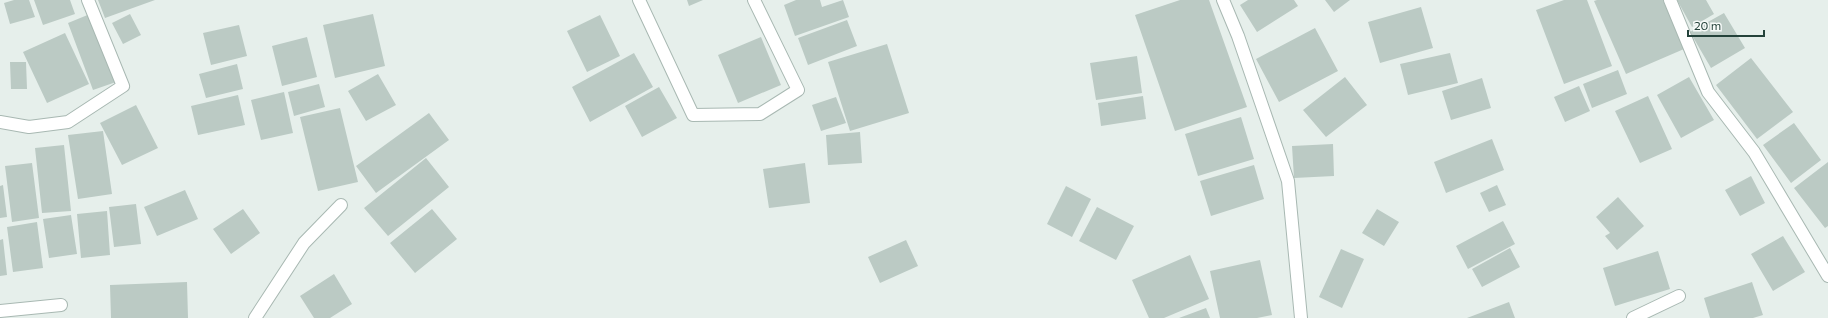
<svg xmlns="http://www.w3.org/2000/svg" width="1828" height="318" viewBox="0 0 1828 318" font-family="Commissioner,sans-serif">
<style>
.building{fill:#bbcac4}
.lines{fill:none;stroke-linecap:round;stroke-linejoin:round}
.minor-casing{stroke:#a8b8b2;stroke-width:14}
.minor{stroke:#fff;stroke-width:12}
</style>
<rect width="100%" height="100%" fill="#e6efeb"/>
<path class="building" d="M14,0H29L35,17L10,24L4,3Z
M34,0H70L75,14L43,25Z
M98,0H155L105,18Z
M687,0H703L689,6Z
M796,0H820L822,7L843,0L849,17L795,36L784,5Z
M1180,0H1209L1247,107L1175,131L1135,15Z
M1248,0H1294L1298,6L1257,32L1240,5Z
M1325,0H1350L1334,12Z
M1564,0H1587L1612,66L1564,84L1536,10Z
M1597,0H1663L1684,49L1626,74L1594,1Z
M1677,0H1706L1714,14L1692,27Z
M1421,7L1433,48L1380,63L1368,22Z
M1724,13L1745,48L1711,68L1690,32Z
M90,14L116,82L93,90L68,23Z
M130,14L141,35L123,44L112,23Z
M373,14L385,66L335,78L323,25Z
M600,15L620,56L587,72L567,31Z
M847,20L857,46L808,65L798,38Z
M239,25L247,56L211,65L203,33Z
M1315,28L1338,71L1279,102L1256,59Z
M65,33L89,84L47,103L23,52Z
M307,37L317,77L282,86L272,46Z
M761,37L781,85L738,103L718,55Z
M887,44L909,113L850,131L828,62Z
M634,53L653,87L590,122L572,87Z
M1450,53L1458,83L1408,95L1400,64Z
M1137,56L1142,93L1096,100L1090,63Z
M1751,58L1793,112L1757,139L1716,85Z
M10,62H26L27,89H11Z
M237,64L243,89L206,98L199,74Z
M1618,70L1627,94L1592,108L1583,84Z
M378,74L396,105L366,121L348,91Z
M1345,77L1367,105L1326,137L1303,110Z
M1689,77L1714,120L1681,138L1657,95Z
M1482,78L1491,108L1451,120L1442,91Z
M319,84L325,107L294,116L288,92Z
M1579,86L1590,111L1565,122L1554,97Z
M659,87L677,118L642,137L625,106Z
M284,92L293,133L261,140L251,100Z
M238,95L245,125L198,135L191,106Z
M1143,96L1146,119L1101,126L1098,103Z
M1648,96L1672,149L1640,163L1615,111Z
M836,97L846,123L821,131L812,105Z
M136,105L158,148L122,165L100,123Z
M340,108L358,182L318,191L300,117Z
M429,113L449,140L376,193L356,166Z
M1241,117L1254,159L1198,176L1185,134Z
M1794,123L1821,160L1791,183L1763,145Z
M103,131L112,194L78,199L68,135Z
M860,132L862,163L828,165L826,135Z
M1492,139L1504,170L1446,193L1434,162Z
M1333,144L1334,176L1294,178L1292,146Z
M64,145L71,211L42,213L35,148Z
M426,158L449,187L388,236L364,208Z
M1828,162V226L1825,228L1794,188Z
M32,163L39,218L12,222L5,166Z
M805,163L810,203L769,208L763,169Z
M1254,165L1264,199L1211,216L1200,181Z
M1751,176L1765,203L1740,216L1725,190Z
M3,185L7,217L0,218V186Z
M1497,185L1506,205L1489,212L1480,193Z
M1066,186L1091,199L1072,237L1047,224Z
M185,190L198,219L157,236L144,207Z
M1618,197L1644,226L1617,250L1605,236L1610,233L1596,217Z
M136,204L141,244L114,247L109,207Z
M1097,207L1134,226L1116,260L1079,241Z
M243,209L260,233L231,254L213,229Z
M432,209L457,239L415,273L390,243Z
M1377,209L1399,222L1384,246L1362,233Z
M107,211L110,255L81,258L77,214Z
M71,215L77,254L49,258L43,219Z
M1503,221L1515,244L1468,269L1456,246Z
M37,222L43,268L13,272L7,227Z
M1783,236L1805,272L1773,291L1751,254Z
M3,239L7,275L0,276V240Z
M906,240L918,266L880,283L868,257Z
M1510,248L1520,267L1482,287L1472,269Z
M1341,249L1364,259L1342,308L1319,297Z
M1658,251L1670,289L1615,306L1603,268Z
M1190,255L1209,299L1164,318H1149L1132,280Z
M1260,260L1272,315L1257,318H1220L1210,271Z
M334,274L352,304L330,318H314L300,296Z
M187,282L188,318H111L110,285Z
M1752,282L1763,315L1753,318H1710L1704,298Z
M1509,302L1515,318H1467Z
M1206,308L1210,318H1179Z"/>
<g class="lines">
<defs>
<path id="minor" d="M639,0L693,115L760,114L798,90L754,0
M1223,0L1238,36L1288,181L1301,318
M1670,0L1708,92L1754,152L1828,276
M0,122L29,127L68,122L123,86L88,0
M0,311L61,305
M255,318L304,243L341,205
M1633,318L1679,296"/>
</defs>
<use href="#minor" class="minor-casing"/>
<use href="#minor" class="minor"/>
</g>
<path d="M1688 30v6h76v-6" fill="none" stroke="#24423a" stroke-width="2"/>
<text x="1694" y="30" font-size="12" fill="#24423a" stroke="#f7fbf9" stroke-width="3" paint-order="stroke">20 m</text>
</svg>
